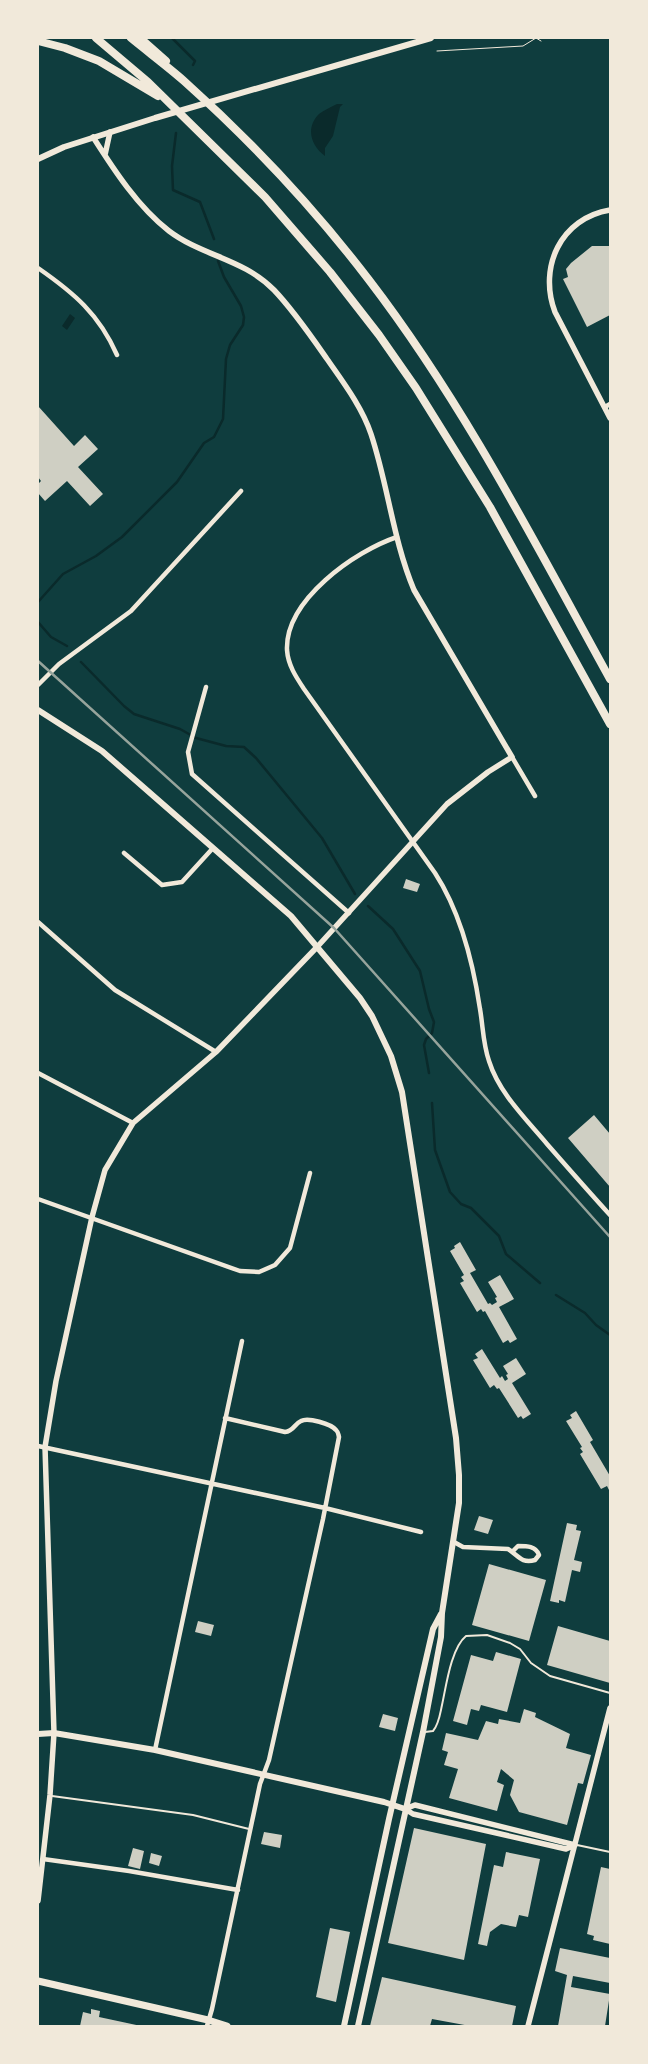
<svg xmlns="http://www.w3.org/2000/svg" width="648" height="2064" viewBox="0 0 648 2064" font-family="Arial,sans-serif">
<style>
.water{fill:#0a2a2b}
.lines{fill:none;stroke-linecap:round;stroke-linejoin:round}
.stream{stroke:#0a2a2b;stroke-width:2.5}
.building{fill:#cfcfc3}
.path{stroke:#f1e9da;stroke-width:1}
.service{stroke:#f1e9da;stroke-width:2}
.minor{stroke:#f1e9da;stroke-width:4.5}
.tertiary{stroke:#f1e9da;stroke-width:5.5}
.secondary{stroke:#f1e9da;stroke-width:6}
.primary{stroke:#f1e9da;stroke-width:7}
.motorway{stroke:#f1e9da;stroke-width:8}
.rail{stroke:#97a49c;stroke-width:2.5}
</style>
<rect width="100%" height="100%" fill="#0f3d3e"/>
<path class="water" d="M337,104H343L340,107L333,136L325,148V156C311,146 305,128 319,114C324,110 331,107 337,104Z
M70,314L75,318L67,330L62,326Z"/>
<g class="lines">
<path class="stream" d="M172,38L195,61L193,65
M176,133L172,166L173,190L200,202L214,239
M38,602L63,574L96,556L122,537L177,482L204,443L214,437L223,419L226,359L230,345L243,325L244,317L241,306L224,277L218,261
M38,622L51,637L67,646
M81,662L124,706L134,714L180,729L196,738L226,746L244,747L256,758L322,838L355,894
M368,906L393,929L420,971L429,1009L434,1022L432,1033L426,1039L424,1045L429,1073
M432,1103L435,1150L450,1192L461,1204L471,1208L499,1236L506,1254L540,1283
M556,1295L585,1313L596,1325L610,1335"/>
</g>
<path class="building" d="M592,246H610V315L587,327L563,279L568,277L566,269L571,263Z
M38,406L74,446L85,435L98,449L78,467L103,494L90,506L67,481L45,501L38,493V484L41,481L38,477Z
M406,879L420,884L417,892L403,888Z
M594,1115L610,1134V1187L568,1138Z
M460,1242L476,1270L470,1273L488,1304L490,1303L492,1305L497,1302L495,1298L497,1297L488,1282L500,1275L514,1299L499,1307L517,1339L510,1343L508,1340L503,1343L485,1311L483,1312L481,1309L477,1312L460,1283L464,1281L461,1277L464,1275L450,1251L455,1248L454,1246Z
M482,1349L500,1378L502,1376L505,1381L508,1379L506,1375L508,1374L503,1366L516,1358L526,1374L512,1383L531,1414L523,1419L521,1416L518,1418L499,1388L497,1389L494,1385L490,1388L473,1360L478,1358L475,1354Z
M576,1411L593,1440L590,1442L610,1476V1492L607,1486L601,1489L580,1454L583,1452L580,1448L582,1447L566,1421L572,1418L570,1415Z
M479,1516L493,1520L488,1534L474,1530Z
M567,1523L577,1525L576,1530L581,1531L574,1560L582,1562L580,1572L572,1570L565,1602L559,1600V1603L550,1601Z
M489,1564L546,1580L529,1641L472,1625Z
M198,1621L214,1625L211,1636L195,1632Z
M558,1626L610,1641V1683L547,1665Z
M496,1652L521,1659L507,1712L481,1705L479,1711L471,1709L467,1725L453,1721L471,1655L493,1661Z
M524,1709L536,1713L535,1717L570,1734L566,1748L591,1755L583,1784L578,1783L567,1825L519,1812L510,1795L514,1780L501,1769L497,1782L504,1785L497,1811L449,1798L458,1769L444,1765L448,1752L442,1750L446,1733L478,1740L486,1721L498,1724L499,1719L520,1723Z
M383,1714L398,1718L395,1731L379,1727Z
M414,1828L486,1844L464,1960L388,1943Z
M264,1832L282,1835L280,1848L261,1844Z
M133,1848L144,1851L140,1869L128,1866Z
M506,1852L540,1859L528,1917L519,1915L516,1927L501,1924L490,1932L487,1946L478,1944L494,1865L503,1867Z
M151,1853L162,1856L159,1866L149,1863Z
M601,1867L610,1869V1944L593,1940L594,1936L587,1934Z
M330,1928L350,1932L336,2002L316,1997Z
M560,1948L610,1958V1983L573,1976L571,1987L610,1994L605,2026H558L567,1975L555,1971Z
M382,1977L516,2006L512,2026H470L432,2019L430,2026H370Z
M91,2009L100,2011L99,2017L141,2026H80L83,2012L91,2014Z"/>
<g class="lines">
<path class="path" d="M437,51L523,46L536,38L541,41"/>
<path class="service" d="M425,1732L433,1731C439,1724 440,1714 442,1705C446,1687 451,1648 466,1636L487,1635L510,1643L520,1649L531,1663L550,1676L610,1693
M52,1796L193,1815L249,1829
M577,1845L610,1852"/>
<path class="minor" d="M38,268C74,293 99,314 117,355
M605,407L610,404
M397,537C355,551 285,600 287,650C288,665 296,677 304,689L435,873C461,913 473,962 480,1009C483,1026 483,1044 489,1061C499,1093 526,1119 547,1144C568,1168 589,1192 610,1215
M38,685L59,664L131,611L241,491
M206,687L188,752L192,774L349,913
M512,757L535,796
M124,853L162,885L182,882L213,848
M38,922L115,990L216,1052
M38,1073L133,1123
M38,1199L240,1271L259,1272L275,1265L290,1248L310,1173
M38,1446L325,1508L421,1532
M454,1542L463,1547L508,1549C518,1555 521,1564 535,1560L539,1555C536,1546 527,1546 518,1546L512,1552
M155,1750L242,1341
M43,1859L129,1871L238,1890
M207,2026L212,2009L260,1784L269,1760L323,1519L339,1437C338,1434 339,1433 336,1430C331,1424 308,1417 301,1421C294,1424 294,1431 285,1432L225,1418"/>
<path class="tertiary" d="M105,155L110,132
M610,210C561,218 538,267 555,312L610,418
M405,1809L413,1814L566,1849L575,1845
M405,1809L415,1805L575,1845
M38,1901L50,1795L54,1733L45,1447L56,1381L92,1217L105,1170L133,1123L216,1052L318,946L447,804L488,772L512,757L414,590C393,540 388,485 371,434C362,407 343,382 327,359C311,336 294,311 274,290C244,259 202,256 169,231C138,207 114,170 93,137
M528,2026L610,1708"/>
<path class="secondary" d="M38,159L64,147L155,118L431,38
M38,710L102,751L291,916L360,998L372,1016L391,1056L402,1092L456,1438L459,1475V1503L442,1613L441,1637L423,1732L358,2026
M38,1734L54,1733L155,1750L384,1802L405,1809
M344,2026L389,1819L433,1629L441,1614"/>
<path class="primary" d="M38,1981L208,2020L227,2026"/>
<path class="motorway" d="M96,38L148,82L265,197L330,272L379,335L416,388L490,507L610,724
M131,38C148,52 167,66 184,81C251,141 314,208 369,280C464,404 535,543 610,679
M140,38L166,61
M38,41L65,48L99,61L158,96"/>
<path class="rail" d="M38,661L334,928L610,1237"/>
</g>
<rect width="648" height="2064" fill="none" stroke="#f1e9da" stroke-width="78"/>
</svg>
